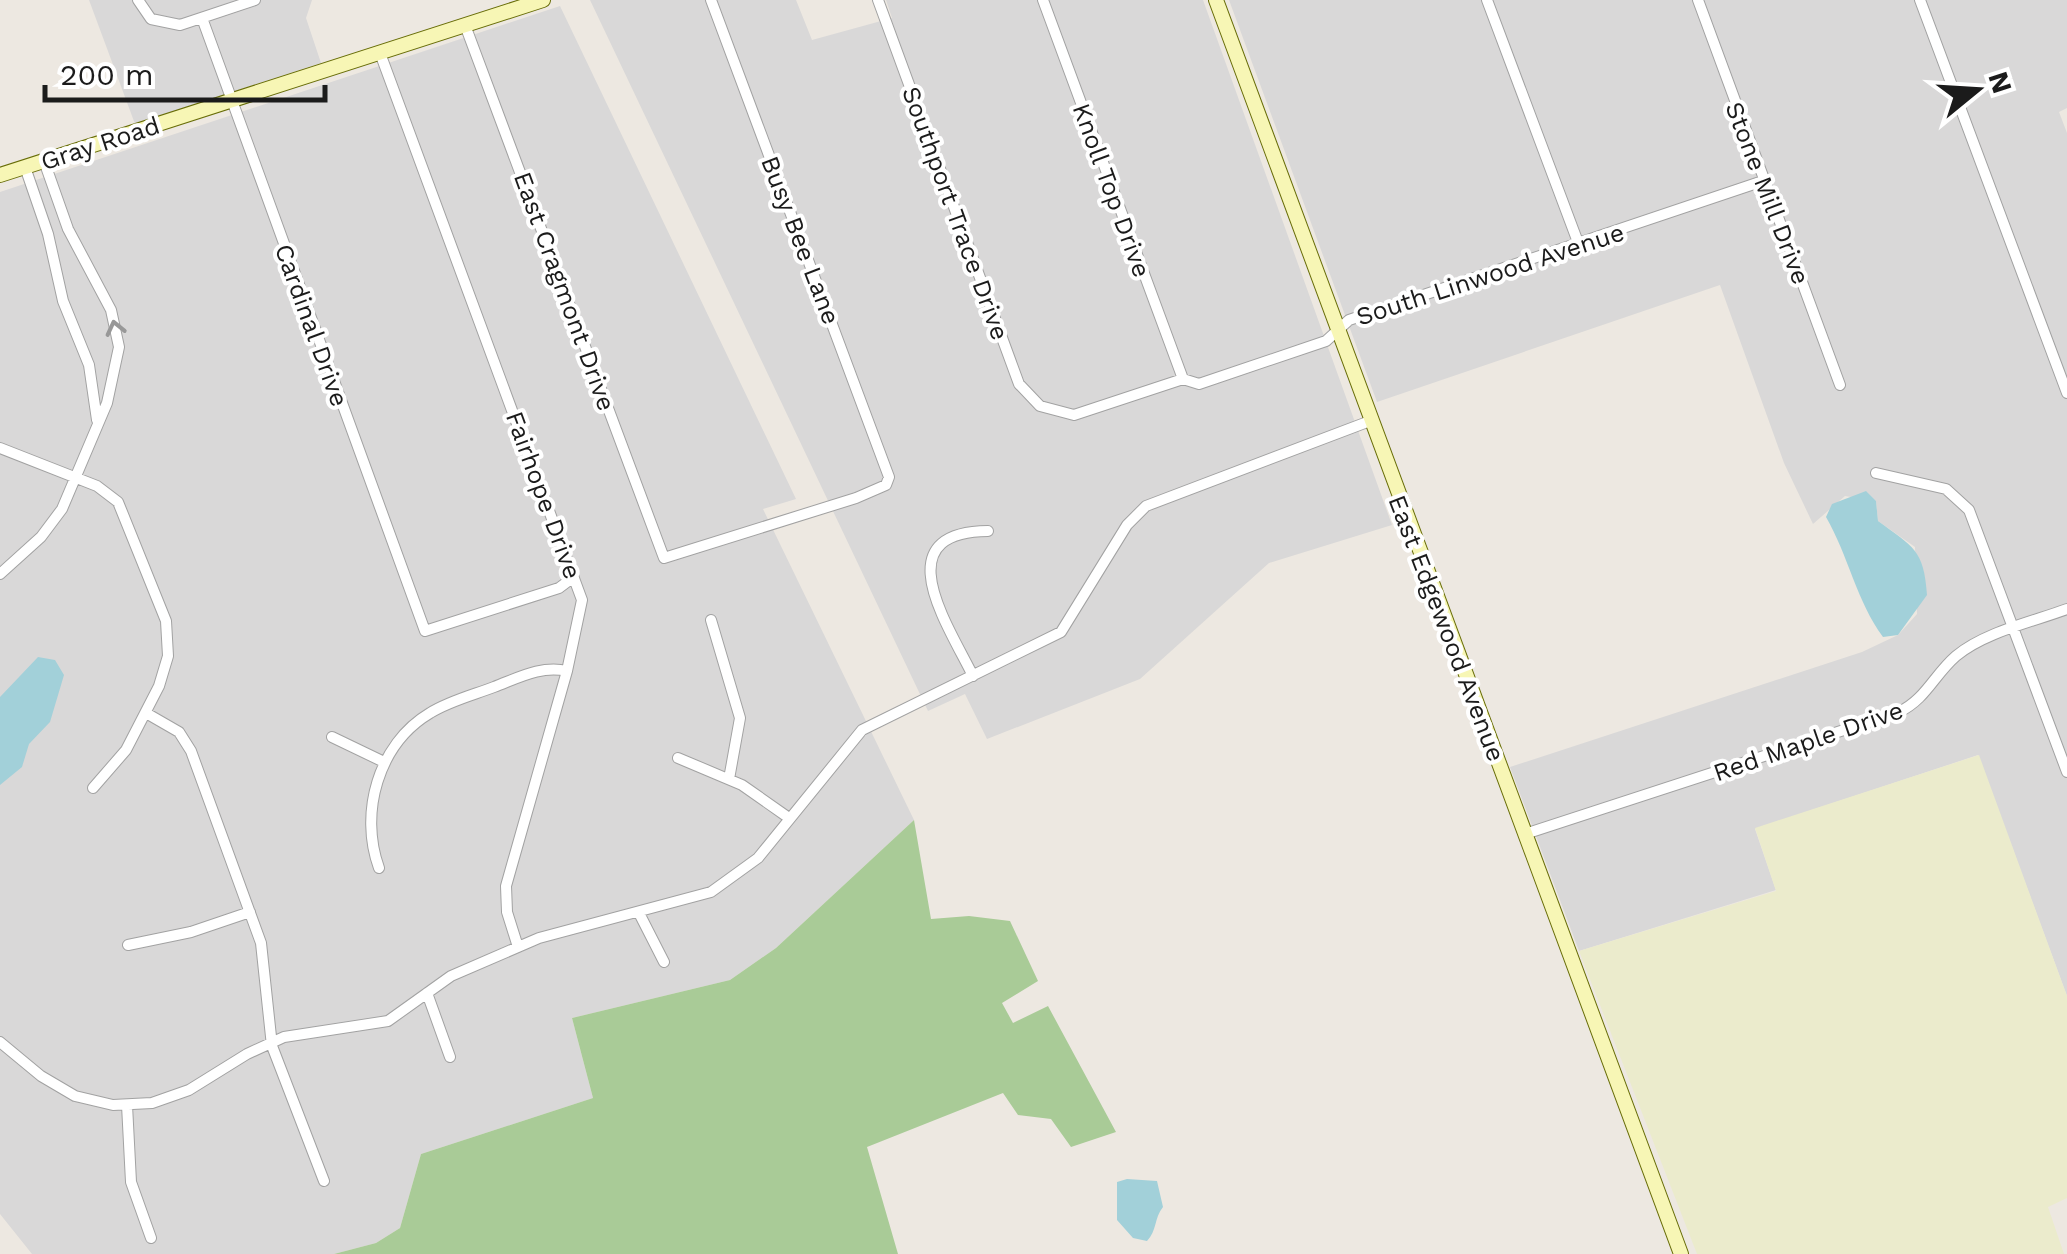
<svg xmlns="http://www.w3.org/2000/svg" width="2067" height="1254" viewBox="0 0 2067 1254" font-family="'Work Sans',sans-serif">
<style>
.residential{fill:#d9d8d8}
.farmland{fill:#ebebcc}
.forest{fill:#a9cb97}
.water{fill:#a2d0d9}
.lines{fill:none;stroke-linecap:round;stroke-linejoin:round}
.street-casing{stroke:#a2a2a2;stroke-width:12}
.secondary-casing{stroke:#686d08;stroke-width:16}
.street{stroke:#fff;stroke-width:10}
.secondary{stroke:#f7f6b5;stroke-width:14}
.oneway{stroke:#989898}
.labels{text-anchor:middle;stroke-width:8;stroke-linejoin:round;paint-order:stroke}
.street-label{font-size:25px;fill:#1b1b1b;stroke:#fff}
</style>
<rect width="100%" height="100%" fill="#ede8e1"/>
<path class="residential" d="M89,0H312L306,18L321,63L135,124Z
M590,0H796L812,40L892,18L886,0H1203L1392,525L1269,563L1140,679L987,739L965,694L928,711Z
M1229,0H2067V108L2059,112L2067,133V996L1978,755L1755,829L1776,890L1579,951L1510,767L1862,652L1898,635L1917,614L1915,547L1878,521L1876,501L1845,496L1813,524L1784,463L1720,285L1377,402Z
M560,6L796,499L763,509L914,820L776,948L730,980L572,1018L593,1098L421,1154L400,1228L376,1243L334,1254H32L0,1214V192Z"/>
<path class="farmland" d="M1979,755L2067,996V1198L2048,1207L2064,1254H1697L1579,951L1776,891L1755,828Z"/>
<path class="forest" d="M914,820L931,919L969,916L1010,921L1038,981L1002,1003L1013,1023L1048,1006L1116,1132L1071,1147L1051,1119L1018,1115L1003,1093L867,1147L898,1254H334L376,1243L400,1228L421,1154L593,1098L572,1018L730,980L776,948Z"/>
<path class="water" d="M1866,491L1876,501L1878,521C1913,547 1924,549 1927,595L1898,635L1883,637C1857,602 1848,555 1826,517L1832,504Z
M38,657L55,660L64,675L50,722L29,744L22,767L0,785V697Z
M1127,1179L1157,1181L1163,1207C1154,1218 1157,1231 1147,1241L1133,1238L1117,1220V1182Z"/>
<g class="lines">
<defs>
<path id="street" d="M138,0L151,19L180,25L255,0
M878,0L1019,384L1040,406L1074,415L1183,379L1199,384L1326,341L1349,320L1763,181
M1043,0L1183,379
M1487,0L1579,245
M1698,0L1840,385
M1920,0L2067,393
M202,18L425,631L559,588L571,579
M465,25L664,558L856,498L886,485L889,477L711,0
M380,53L582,600L567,671L506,886L507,912L518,947
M25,167L48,234L63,301L89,365L97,420
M0,448L97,486L118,502L166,621L168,656L159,686L126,750L93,788
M1876,473L1946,489L1969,510L2067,772
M0,574L41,537L62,509L107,403L119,347L111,310L68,229L44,161
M711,620L740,718L729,779
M973,676C948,625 884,532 988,531
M146,713L179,732L191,751L261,943L272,1046L324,1181
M332,737L384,762
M678,758L742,785L789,818
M1525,834L1899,712C1926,699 1934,675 1956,656C1985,632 2032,622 2067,609
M379,868C359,813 378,744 430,713C449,701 473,695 494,687C518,678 541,665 567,671
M639,913L664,962
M128,945L191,932L250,912
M427,993L450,1057
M0,1042L41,1076L75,1096L113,1105L152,1103L189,1090L247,1054L284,1037L388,1021L451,976L539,938L711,892L758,858L862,730L1061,632L1127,525L1146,506L1370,421
M127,1105L131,1182L151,1238"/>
<path id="secondary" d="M1216,0L1681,1254
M0,175L543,0"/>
</defs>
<use href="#street" class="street-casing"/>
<use href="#secondary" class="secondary-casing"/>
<use href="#street" class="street"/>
<use href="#secondary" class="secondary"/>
</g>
<defs><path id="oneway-chevron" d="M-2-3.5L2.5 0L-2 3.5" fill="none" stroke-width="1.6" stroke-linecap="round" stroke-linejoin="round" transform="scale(2.5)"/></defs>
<use class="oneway" href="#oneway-chevron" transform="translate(115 328) rotate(-103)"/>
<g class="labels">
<g class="street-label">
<text transform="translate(100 143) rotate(-18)" y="9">Gray Road</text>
<text transform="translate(1112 190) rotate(70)" y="9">Knoll Top Drive</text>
<text transform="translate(1768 193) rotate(69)" y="9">Stone Mill Drive</text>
<text transform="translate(956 213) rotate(70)" y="9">Southport Trace Drive</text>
<text transform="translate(801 240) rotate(69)" y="9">Busy Bee Lane</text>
<text transform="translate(1490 274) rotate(-18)" y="9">South Linwood Avenue</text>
<text transform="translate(565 291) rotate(70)" y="9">East Cragmont Drive</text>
<text transform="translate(312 325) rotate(70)" y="9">Cardinal Drive</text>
<text transform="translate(544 495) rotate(70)" y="9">Fairhope Drive</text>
<text transform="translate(1447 628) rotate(69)" y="9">East Edgewood Avenue</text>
<text transform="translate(1808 741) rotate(-19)" y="9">Red Maple Drive</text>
</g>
</g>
<g transform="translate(1977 90) rotate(72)" stroke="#ffffff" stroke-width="8" paint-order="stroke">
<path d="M0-8L18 38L0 25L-18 38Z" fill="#1b1b1b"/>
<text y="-15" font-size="28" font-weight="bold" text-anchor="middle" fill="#1b1b1b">N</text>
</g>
<path d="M45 85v15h280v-15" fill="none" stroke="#1b1b1b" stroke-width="5"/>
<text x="60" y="85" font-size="30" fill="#1b1b1b" stroke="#ffffff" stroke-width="8" paint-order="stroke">200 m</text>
</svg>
